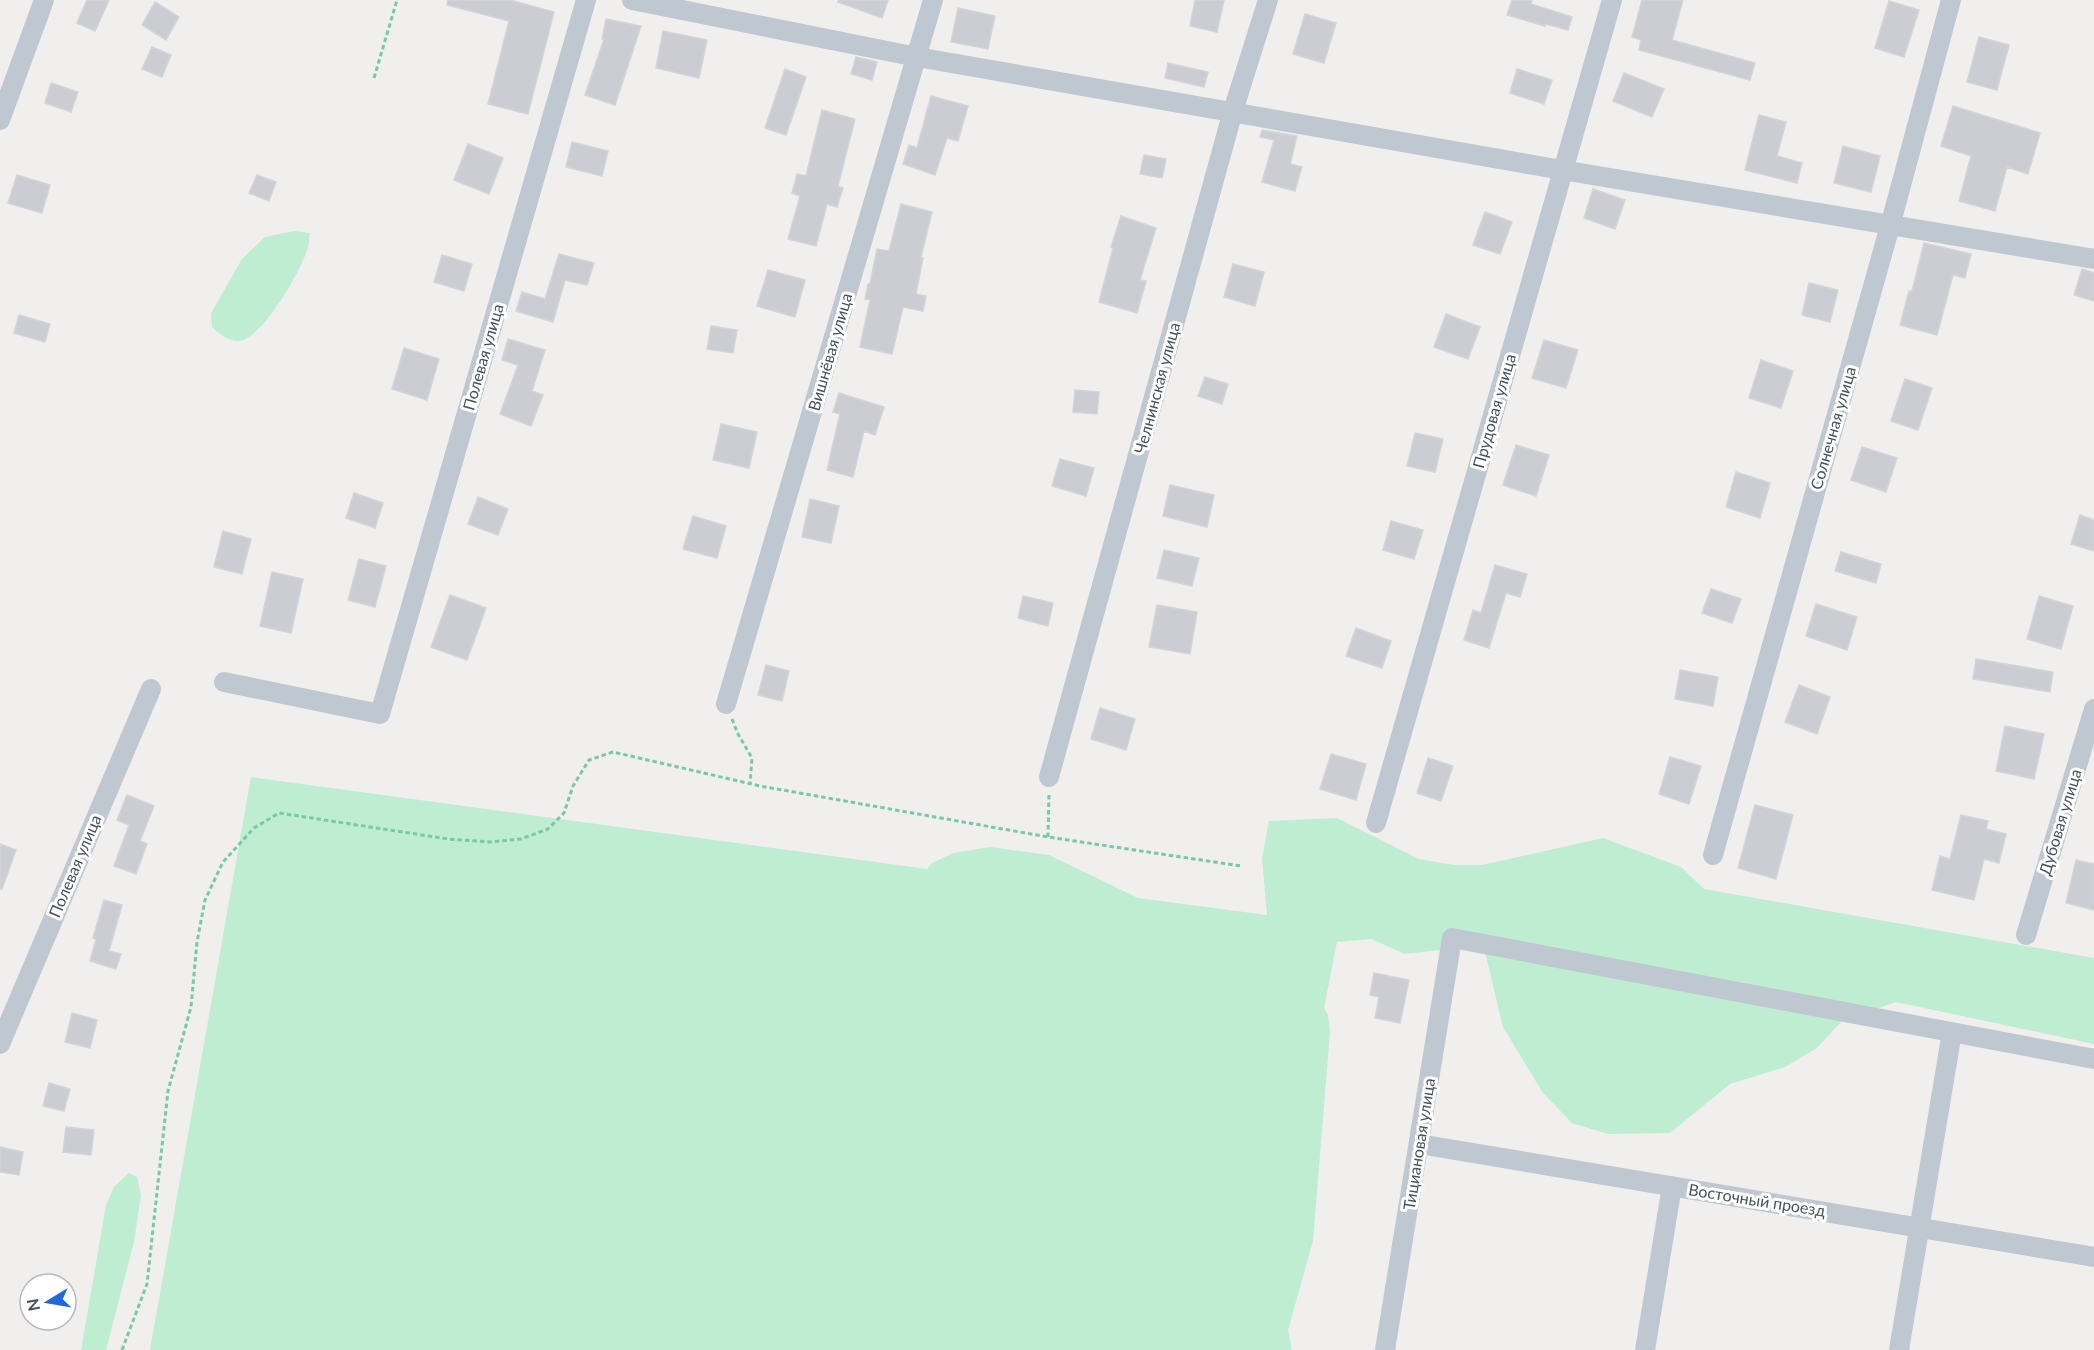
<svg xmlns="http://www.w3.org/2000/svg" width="2094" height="1350" viewBox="0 0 2094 1350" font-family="Lato,sans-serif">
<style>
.green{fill:#beedd2}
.building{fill:#cbcdd3;stroke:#d3d4da;stroke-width:1.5}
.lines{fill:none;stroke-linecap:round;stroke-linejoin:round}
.path{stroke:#77caa5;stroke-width:3;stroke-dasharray:4.5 3;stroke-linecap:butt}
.minor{stroke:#bfc8d0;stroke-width:20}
.labels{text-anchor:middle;stroke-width:6;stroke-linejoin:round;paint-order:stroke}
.street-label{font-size:16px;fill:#47515b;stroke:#fff}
</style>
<rect width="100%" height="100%" fill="#f1eeee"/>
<path class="green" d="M294,231L310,233C309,238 309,243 308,247C302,269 261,343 236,341C227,340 218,333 212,327L211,313L242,259L265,237Z
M251,777L927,869L932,863L953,853L990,847L1049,855L1138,898L1267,915L1262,858L1269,821L1337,818L1419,859L1454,865H1482L1603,838L1681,867L1704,889L2094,958V1044L1896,1002L1842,1021L1817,1048L1785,1067L1730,1084L1670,1133L1608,1134L1572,1123L1543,1093L1503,1027L1485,952L1466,947L1405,954L1371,939L1337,942L1324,1008L1328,1015L1330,1032L1313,1241L1288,1330L1292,1350H150Z
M129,1173L137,1177L141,1195L134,1242L106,1350H81L106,1205L114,1187Z"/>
<path class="building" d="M87,0H109L95,31L77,23Z
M448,0H510L554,12L528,114L488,104L509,21L447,5Z
M838,0H888L882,18L838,2Z
M1195,0H1224L1217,32L1190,26Z
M1512,0H1532L1531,4L1572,17L1568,30L1546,24L1545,26L1507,15Z
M1642,0H1683L1672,40L1755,63L1750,80L1639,50L1641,40L1632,37Z
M1889,1L1919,10L1904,57L1875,48Z
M155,2L179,17L166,40L142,25Z
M958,8L995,16L988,49L951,42Z
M1305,14L1336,23L1324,63L1293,54Z
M606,19L641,26L615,105L585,95L604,39H602Z
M663,31L707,40L699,78L656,68Z
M1979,37L2009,45L1997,90L1967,82Z
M152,47L171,55L162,77L142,69Z
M856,57L877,62L872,80L851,74Z
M1168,63L1208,72L1204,87L1165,78Z
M785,69L806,77L786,135L765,128Z
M1517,69L1552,80L1544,104L1510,93Z
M1624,73L1664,89L1652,117L1613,101Z
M51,83L78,92L71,112L45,103Z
M931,96L968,106L958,141L947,138L935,175L903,164L909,145L917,148Z
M1953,106L2040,133L2028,174L2007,167L1995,211L1959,201L1971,156L1941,146Z
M822,110L855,119L838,186L843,188L837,207L827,204L816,246L788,239L800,196L792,193L797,174L806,176Z
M1759,115L1786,122L1777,156L1802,163L1797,183L1745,170Z
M1262,130L1297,136L1290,164L1302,167L1295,191L1262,182L1274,140L1260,137Z
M572,142L608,151L602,176L566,167Z
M468,144L503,158L489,194L454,180Z
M1843,146L1880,156L1871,192L1834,183Z
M1144,155L1166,159L1162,178L1140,174Z
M17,175L50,185L42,213L8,203Z
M257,175L276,182L269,201L249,193Z
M1593,189L1625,200L1615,229L1584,218Z
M901,204L932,212L921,257L923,258L916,294L926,296L923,311L903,307L892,354L860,347L870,300L865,299L868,284H870L877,249L889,251Z
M1485,212L1512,222L1500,254L1473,245Z
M1121,216L1156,228L1140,280L1146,281L1137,313L1099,302L1113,248L1111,247Z
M1924,243L1971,254L1965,278L1953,275L1937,335L1900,325L1909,291H1912Z
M559,254L594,263L587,285L565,280L553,322L516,311L522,292L545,299Z
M442,255L472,264L464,291L434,282Z
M1233,264L1264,272L1255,306L1224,297Z
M2082,269L2094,273V301L2074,295Z
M768,270L805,280L795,317L757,306Z
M1809,283L1838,290L1830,322L1802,315Z
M1446,314L1480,327L1468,359L1434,347Z
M19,315L50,324L45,342L14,333Z
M711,326L737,330L733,353L707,349Z
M508,339L545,350L532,391L543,395L531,426L500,414L518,365L502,360Z
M1544,340L1578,350L1566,388L1532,378Z
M404,348L439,359L427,400L392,389Z
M1761,360L1793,371L1781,408L1749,398Z
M1205,377L1228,384L1222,404L1198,396Z
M1905,379L1932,388L1918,430L1891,421Z
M1075,390L1099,392L1097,414L1073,412Z
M839,393L884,407L875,435L864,431L853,477L827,470L840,414L833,412Z
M721,424L757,432L749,468L713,460Z
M1415,433L1443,439L1435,472L1407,466Z
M1516,445L1549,455L1536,496L1503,485Z
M1862,447L1897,458L1886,492L1851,480Z
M1060,459L1094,468L1086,496L1052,486Z
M1736,472L1770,483L1760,518L1726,507Z
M1170,485L1214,495L1207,527L1163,516Z
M354,493L383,503L375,528L346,518Z
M478,497L508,509L498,535L468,524Z
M810,499L839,506L831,543L802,537Z
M2080,515L2094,520V551L2071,544Z
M693,516L726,526L717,558L683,549Z
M1391,521L1423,530L1414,559L1383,550Z
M223,531L251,539L242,574L214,567Z
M1164,550L1199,558L1192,586L1157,578Z
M1841,552L1881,564L1876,583L1835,571Z
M359,559L386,566L375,607L348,600Z
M1495,565L1527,574L1520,597L1506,593L1489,648L1464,640L1473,610L1481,613Z
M272,572L303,579L291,633L260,626Z
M1711,589L1741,599L1732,623L1702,613Z
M450,595L486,608L467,660L431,647Z
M1023,596L1053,603L1048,626L1018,618Z
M2039,596L2073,606L2061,649L2027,639Z
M1816,604L1857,617L1847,650L1806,636Z
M1157,605L1197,612L1190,654L1149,647Z
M1356,628L1391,641L1382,668L1346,656Z
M1976,659L2053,672L2050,692L1973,679Z
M766,665L789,671L782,701L758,695Z
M1680,670L1718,677L1713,706L1675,699Z
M1799,685L1830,697L1817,734L1785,722Z
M1100,708L1135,719L1126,750L1091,739Z
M2005,726L2044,734L2034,779L1996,771Z
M1331,754L1366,764L1356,800L1320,789Z
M1670,757L1701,766L1689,804L1659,794Z
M1428,758L1453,766L1441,801L1417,793Z
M127,795L154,806L140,841L147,844L136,874L114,866L129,825L117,820Z
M1755,805L1793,815L1776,879L1738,868Z
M1961,815L1988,821L1986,829L2006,834L1999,863L1984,859L1974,900L1932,890L1940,856L1950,859Z
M0,844L16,850L2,889H0Z
M2076,860L2094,864V910L2066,903Z
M104,900L122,905L109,951L121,954L116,969L90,961L96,939L93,938Z
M1374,973L1409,980L1400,1023L1375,1018L1379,997L1370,995Z
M72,1013L97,1020L90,1048L65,1042Z
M49,1083L70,1089L64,1111L43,1106Z
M66,1127L94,1130L91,1155L63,1152Z
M0,1147L23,1152L19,1175L0,1172Z"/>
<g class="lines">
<path class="path" d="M374,78L397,0
M732,719L738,734L752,758L750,784
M1048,837L1049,793
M122,1350L147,1284L168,1091L191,1007L197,942L205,900L223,862L254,828L279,813L448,839L490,842L521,839L548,829L564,813L573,786L589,760L613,752L760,786L1048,837L1241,866"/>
<path class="minor" d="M632,0L917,57L1562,170L2094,259
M0,120L44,0
M224,682L380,714L586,0
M726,704L933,0
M1049,777L1233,111L1268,0
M1376,823L1612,0
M1713,855L1890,226L1951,0
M2026,935L2094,709
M0,1044L151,689
M1419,1144L2094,1257
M1385,1350L1452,938L2094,1059
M1645,1350L1672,1186
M1899,1350L1952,1032"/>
</g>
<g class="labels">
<g class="street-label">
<text transform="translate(830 352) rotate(-74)" y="6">Вишнёвая улица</text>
<text transform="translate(483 357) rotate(-74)" y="6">Полевая улица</text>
<text transform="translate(1157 388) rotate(-75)" y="6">Челнинская улица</text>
<text transform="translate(1494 411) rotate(-74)" y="6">Прудовая улица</text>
<text transform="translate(1833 428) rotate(-74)" y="6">Солнечная улица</text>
<text transform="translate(2060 822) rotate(-73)" y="6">Дубовая улица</text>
<text transform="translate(75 866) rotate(-67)" y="6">Полевая улица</text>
<text transform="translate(1419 1144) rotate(-81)" y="6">Тициановая улица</text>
<text transform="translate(1757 1200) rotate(9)" y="6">Восточный проезд</text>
</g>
</g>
<g transform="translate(48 1302) rotate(259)"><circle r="28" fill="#ffffff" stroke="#b5b9bd" stroke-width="1.5"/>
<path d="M0-4.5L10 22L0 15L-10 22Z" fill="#1f69da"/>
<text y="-9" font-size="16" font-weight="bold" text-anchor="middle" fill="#47515b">N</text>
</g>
</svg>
